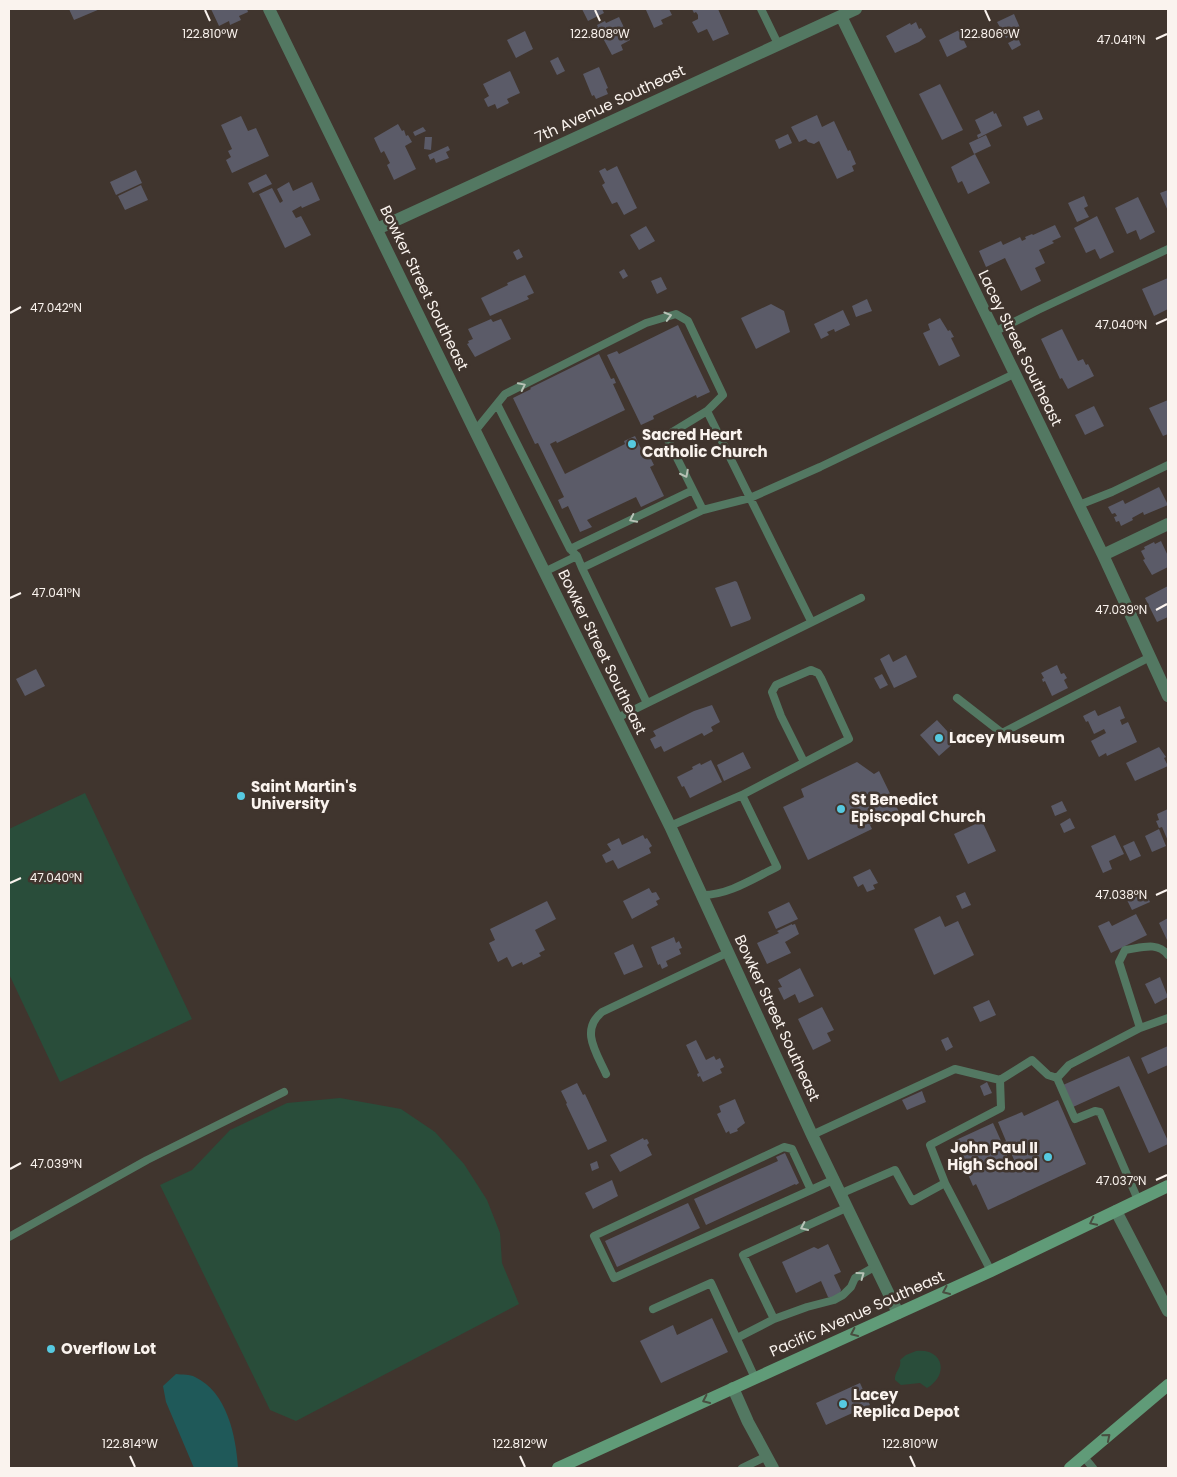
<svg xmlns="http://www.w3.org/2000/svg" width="1177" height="1477" viewBox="0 0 1177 1477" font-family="Poppins,sans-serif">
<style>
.green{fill:#294d3a}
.water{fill:#1f5959}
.building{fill:#5b5b68;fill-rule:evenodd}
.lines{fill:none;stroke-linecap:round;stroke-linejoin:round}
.lane{stroke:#537862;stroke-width:8}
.street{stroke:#537862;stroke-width:12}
.secondary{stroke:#609b78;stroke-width:12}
.oneway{stroke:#b7c2b6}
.oneway2{stroke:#484e40}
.ticks{fill:none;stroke:#faf3ee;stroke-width:2}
.poi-dot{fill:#56c9e0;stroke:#40352e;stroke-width:2}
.labels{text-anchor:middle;stroke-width:5;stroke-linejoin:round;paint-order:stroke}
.street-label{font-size:15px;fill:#faf3ee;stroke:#40352e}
.poi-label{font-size:15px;font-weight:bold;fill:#faf3ee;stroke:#40352e;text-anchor:start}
.ticks-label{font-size:12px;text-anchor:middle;fill:#faf3ee;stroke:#40352e;stroke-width:5;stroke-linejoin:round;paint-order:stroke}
</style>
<rect width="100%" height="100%" fill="#40352e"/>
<path class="green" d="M85,793L192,1019L60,1082L9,974V829Z
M340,1098L401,1109L435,1132L464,1164L487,1200L500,1233L502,1263L519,1304L296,1421L270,1410L160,1185L192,1170L230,1130L287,1103Z
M916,1351C944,1348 949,1375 927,1388L920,1383L901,1385L895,1380C894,1372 902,1368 900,1360L906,1355Z"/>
<path class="water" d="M176,1374C182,1375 190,1374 195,1377C227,1392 236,1436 238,1468H194L166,1402L163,1386Z"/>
<path class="building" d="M69,9H100L74,20Z
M211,9H247L248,12L239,16L241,20L230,25L229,21L219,26Z
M582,9H602L604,13L588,21Z
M649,9H669L672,15L661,20L663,24L654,28L646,10Z
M692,9H718L729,34L713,41L707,29L698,33L692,22L698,19V15L696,12L694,13Z
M1014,14L1021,30L1006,38L997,22Z
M619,17L630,40L621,45L623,50L612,55L597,27H598L597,25L605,21L606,23Z
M916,22L919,29L921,28L926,37L919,42L895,53L886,36L910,23L911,25Z
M959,30L967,47L947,57L939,40Z
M525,31L533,49L516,58L507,40Z
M1018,38L1021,45L1012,50L1008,43Z
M558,57L565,71L557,75L550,61Z
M599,67L608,88L606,89L608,94L596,99L594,95L592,96L583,74Z
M510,71L520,93L507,99L509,103L497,109L495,104L488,107L484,99L489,96L483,84Z
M940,84L963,130L942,140L919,94Z
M1039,110L1043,119L1027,126L1023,117Z
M993,111L994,114L996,113L1002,126L978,138L977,135L981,133L975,120Z
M817,115L822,127L834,121L848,151L850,150L856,164L852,166L854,171L837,179L819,141L814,144L808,142L806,139L799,142L791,127Z
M241,116L248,131L256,128L269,156L232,173L226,160L231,157L228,151L232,149L221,125Z
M398,124L402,131L404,130L406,136L408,135L412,142L405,146L416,169L394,180L387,165L390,163L384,151L381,153L374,138Z
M423,127L426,131L415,136L413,132Z
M788,134L792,143L779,149L775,140Z
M986,135L991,146L974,154L969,143Z
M425,137H432L431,150L424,149Z
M448,146L450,150L446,152L449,158L436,163L434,158L430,160L428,155Z
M975,154L990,183L968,194L962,181L958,183L951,167Z
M617,166L637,208L624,215L617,202L612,204L602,185L605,183L599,171L605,168L607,171Z
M136,170L142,183L116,195L110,182Z
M266,174L272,184L253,193L248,183Z
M289,182L293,191L312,182L320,200L302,208L301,206L292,211L296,218L301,216L311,235L285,248L259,194L272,188L280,203L283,201L277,189Z
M141,185L148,200L125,210L118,196Z
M1168,190V211L1160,193Z
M1084,196L1088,206L1084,208L1089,217L1077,222L1068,203Z
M1138,197L1155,232L1140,240L1136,230L1127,234L1115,208Z
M1097,216L1114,252L1100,259L1095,249L1086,253L1074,228Z
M1055,225L1061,237L1052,241L1054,243L1039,250L1045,263L1035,268L1041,281L1021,291L1005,258L986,267L979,251L1001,241L1003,245L1020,237L1022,241L1026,239L1025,237L1032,234L1033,235Z
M646,226L655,241L639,250L630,235Z
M519,249L523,257L517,260L513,252Z
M624,269L628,276L623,279L619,272Z
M525,275L534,293L527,296L529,299L490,316L481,298L508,285L507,283Z
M661,277L667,289L657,294L651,281Z
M1168,278V309L1154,316L1142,289Z
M867,299L872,311L856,317L852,306Z
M771,304L784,311L790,332L756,349L741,318Z
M843,310L850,325L835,332L834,329L827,332L829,335L821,339L814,324Z
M940,318L948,331L950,330L954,337L951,338L960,356L939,366L923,333L930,330L928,324Z
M491,319L493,322L501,319L511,339L475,357L467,344L469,343L468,341L473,339L468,329Z
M678,325L710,392L697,398L696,395L653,416L654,419L641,425L607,355L617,351L619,354Z
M1062,329L1078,361L1083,359L1086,365L1088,364L1094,376L1068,389L1062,378L1060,379L1041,339Z
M599,354L611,379L614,378L616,383L613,384L625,410L557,443L556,441L550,444L565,474L625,444L624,441L635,436L645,457L649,455L654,465L650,467L664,496L641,507L636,497L587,520L592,527L580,532L568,506L562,509L558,500L564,497L538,443L535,444L513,398L531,389L530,388Z
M1168,400V434L1163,436L1149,408Z
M1094,406L1104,426L1085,435L1075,415Z
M1159,487L1168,505L1144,515L1143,512L1132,518L1133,520L1121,526L1119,521L1116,522L1114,517L1117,516L1115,513L1112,514L1108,507L1123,500L1125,504Z
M1161,541L1168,556V567L1152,575L1143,560L1145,559L1141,551L1145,549L1144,547L1154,542L1155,544Z
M735,581L737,582L751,618L750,620L731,627L715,588Z
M1168,586V617L1157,622L1145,598Z
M889,654L893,662L906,655L917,677L894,688L880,659Z
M1057,665L1061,674L1064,673L1067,678L1064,680L1068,688L1052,696L1045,681L1043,682L1042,679L1044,678L1041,673Z
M36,669L45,686L25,696L16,679Z
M882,674L888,685L880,689L874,678Z
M712,705L720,722L711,727L713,731L704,736L702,733L664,752L661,746L655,749L650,739L656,736L653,731L694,711Z
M1120,706L1125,718L1120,720L1122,725L1128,722L1137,742L1107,756L1106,753L1099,757L1091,741L1106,733L1104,729L1094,734L1088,721L1086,722L1083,716L1095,710L1098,716Z
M937,720L948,732L951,729L958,737L954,739L956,741L939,756L920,735Z
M1159,747L1166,757L1164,758L1168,766L1135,781L1126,763Z
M743,752L751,768L724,781L717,765Z
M711,760L722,782L690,798L684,786L682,787L677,777L693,769L692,767L700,763L701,765Z
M857,762L874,774L879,771L899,812L870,825L872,829L808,860L783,807L804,797L801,789Z
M1062,801L1067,811L1055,816L1051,806Z
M1168,809V841L1162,827L1159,828L1156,821L1159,820L1157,814Z
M1070,818L1075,828L1064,833L1060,824Z
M982,821L996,851L968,864L954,834Z
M1159,829L1166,846L1152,852L1145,836Z
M643,835L645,839L647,838L652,846L649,848L651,853L618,869L613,860L606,863L602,855L611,850L607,844L619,838L622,845Z
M1115,835L1124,854L1109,861L1112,869L1103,873L1091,846Z
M1134,841L1141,856L1130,861L1123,846Z
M870,869L878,883L873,885L875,889L867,892L863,884L858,887L853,877Z
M649,888L652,893L656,892L660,899L656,901L658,905L632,919L623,901Z
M965,892L971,905L962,909L956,896Z
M1145,892L1150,902L1132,910L1127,900Z
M547,901L556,919L535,930L545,950L539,953L541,956L523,965L522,962L512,967L507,957L498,962L489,943L495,940L490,929Z
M789,902L798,919L776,929L768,912Z
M1136,914L1147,935L1111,953L1098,926L1109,921L1112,926Z
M940,916L945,927L958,921L974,955L934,975L914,929Z
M1168,918V940H1167L1159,923Z
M792,924V925L795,924L799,934L785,942L791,953L767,964L757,943L779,933L777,931Z
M674,937L676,943L679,941L682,948L679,949L681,954L666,961L668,966L662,969L660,964L658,965L651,947Z
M633,944L643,967L624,975L614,953Z
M800,968L814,996L799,1003L795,994L784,1000L778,988L782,987L778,980Z
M1160,977L1168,997L1155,1004L1145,984Z
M989,1000L996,1015L980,1022L973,1007Z
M822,1007L834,1030L827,1033L831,1041L813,1050L798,1019Z
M948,1037L953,1047L946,1051L941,1040Z
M696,1040L706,1060L714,1056L716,1060L720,1058L724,1067L720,1069L722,1073L703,1082L700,1076L698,1077L697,1074L699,1073L686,1045Z
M1168,1046V1065L1148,1074L1141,1058Z
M1129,1056L1168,1141V1144L1149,1153L1119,1086L1073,1107L1063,1085Z
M987,1082L992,1093L984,1096L980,1086Z
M577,1083L583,1095L585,1094L607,1141L588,1150L566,1104L567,1103L561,1091Z
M922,1091L926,1102L907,1110L902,1100Z
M735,1099L745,1123L737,1129L738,1131L730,1134L729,1131L726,1133L717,1114L721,1112L719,1106Z
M1058,1100L1086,1164L988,1210L976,1184L973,1186L967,1172L970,1171L956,1140L993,1123L1002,1143L1006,1141L998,1122L1022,1112L1024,1116ZM1009,1148L1017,1167L1013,1169L1005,1151Z
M643,1138L644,1140L647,1139L649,1143L647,1145L652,1155L620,1172L610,1155Z
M785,1153L799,1183L796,1185L795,1184L706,1225L694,1199L778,1161L776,1157Z
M597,1161L599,1168L592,1171L590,1164Z
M612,1180L618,1196L593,1209L585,1193Z
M688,1203L700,1228L617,1267L605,1241Z
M828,1244L841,1272L834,1275L841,1290L840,1294L832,1298L828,1297L821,1281L796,1293L782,1262L814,1247L818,1249Z
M712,1318L728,1352L661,1383L640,1341L673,1325L677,1335Z
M860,1383L870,1405L826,1425L816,1403Z"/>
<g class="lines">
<path class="lane" d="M761,9L778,44
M994,332L1038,310L1168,249
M497,404L570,549L577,556L582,568L703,510L750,498L820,467L1014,374
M475,431L505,394L646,323L676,314L688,321L723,395L707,411
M1079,505L1112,492L1168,465
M703,510L666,436L707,411L811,621
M570,549L693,490
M582,568L647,703
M544,572L577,556
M957,698L1002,733L1150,657
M617,718L861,598
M670,826L742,795L849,739L821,678L818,673L811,670L776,685L772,692L781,716L804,762
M703,895C729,895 754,878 777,867L742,795
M1140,1028L1119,962L1125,950C1141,948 1157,941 1168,955
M606,1074C596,1052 580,1030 602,1012L729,952
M1057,1078L1069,1065L1140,1028L1168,1018
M812,1135L955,1069L1000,1080
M945,1183L991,1271
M811,1190L792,1149L784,1147L594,1236L614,1278L811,1190L835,1179
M842,1193L895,1170L912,1201L945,1183L930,1145L1001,1108L1000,1080L1032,1060L1048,1075L1057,1078L1075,1119L1095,1111L1100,1112L1138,1200
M9,1237L147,1160L284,1092
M653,1309L711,1283L755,1378
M774,1319L743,1255L848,1207
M737,1338L774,1319L807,1307L834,1300L843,1295L851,1287L855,1278L876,1266
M1084,1457L1093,1468
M742,1468L767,1456"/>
<path class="street" d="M269,9L475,431L670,826L812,1135L898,1313
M841,16L1103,555L1168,696
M377,229L856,9
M1103,555L1168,524
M1116,1211L1168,1311
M733,1388L748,1422L773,1468"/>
<path class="secondary" d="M558,1468L991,1271L1168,1186
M1070,1468L1168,1385"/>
</g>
<defs><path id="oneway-chevron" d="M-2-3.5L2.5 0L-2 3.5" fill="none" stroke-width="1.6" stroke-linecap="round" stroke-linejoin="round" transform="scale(1.25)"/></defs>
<g class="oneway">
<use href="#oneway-chevron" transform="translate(668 316) rotate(-16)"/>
<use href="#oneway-chevron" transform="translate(522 386) rotate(-26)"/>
<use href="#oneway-chevron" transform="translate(685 474) rotate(63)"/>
<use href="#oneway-chevron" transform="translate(633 519) rotate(154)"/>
<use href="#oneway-chevron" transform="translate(804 1227) rotate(155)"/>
<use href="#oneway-chevron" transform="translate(861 1275) rotate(-36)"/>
</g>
<g class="oneway2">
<use href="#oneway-chevron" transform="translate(1093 1222) rotate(154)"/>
<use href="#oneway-chevron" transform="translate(946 1291) rotate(156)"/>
<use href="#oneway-chevron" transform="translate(854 1333) rotate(155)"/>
<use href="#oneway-chevron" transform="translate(706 1400) rotate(155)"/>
<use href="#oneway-chevron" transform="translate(1107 1437) rotate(-40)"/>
</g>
<path class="ticks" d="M205,10L210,21M595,10L600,21M985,10L990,21M1156,39L1167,34M10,313L21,307M1156,324L1167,319M10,598L21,593M1156,610L1167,604M10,883L21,878M1156,895L1167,890M10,1169L21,1163M1156,1180L1167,1175M130,1456L135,1467M520,1456L525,1467M910,1456L915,1467"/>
<g class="poi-dot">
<circle cx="632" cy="444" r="5"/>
<circle cx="939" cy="738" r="5"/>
<circle cx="241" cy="796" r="5"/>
<circle cx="841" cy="809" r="5"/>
<circle cx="1048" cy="1157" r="5"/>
<circle cx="51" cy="1349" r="5"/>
<circle cx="843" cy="1404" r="5"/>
</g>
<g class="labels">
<g class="street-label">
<text transform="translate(610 104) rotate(-25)" y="5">7th Avenue Southeast</text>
<text transform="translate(424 288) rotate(64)" y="5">Bowker Street Southeast</text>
<text transform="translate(1020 348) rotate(64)" y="5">Lacey Street Southeast</text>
<text transform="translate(602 652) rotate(64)" y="5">Bowker Street Southeast</text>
<text transform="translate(777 1018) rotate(65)" y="5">Bowker Street Southeast</text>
<text transform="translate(857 1314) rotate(-24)" y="5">Pacific Avenue Southeast</text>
</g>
<g class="poi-label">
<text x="642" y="440">Sacred Heart<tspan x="642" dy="17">Catholic Church</tspan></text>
<text x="949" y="743">Lacey Museum</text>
<text x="251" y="792">Saint Martin's<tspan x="251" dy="17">University</tspan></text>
<text x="851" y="805">St Benedict<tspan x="851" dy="17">Episcopal Church</tspan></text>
<text x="1038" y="1153" text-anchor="end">John Paul II<tspan x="1038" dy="17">High School</tspan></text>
<text x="61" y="1354">Overflow Lot</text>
<text x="853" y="1400">Lacey<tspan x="853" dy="17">Replica Depot</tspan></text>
</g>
</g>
<g class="ticks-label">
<text x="210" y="38">122.810°W</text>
<text x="600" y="38">122.808°W</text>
<text x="990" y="38">122.806°W</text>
<text x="1121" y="44">47.041°N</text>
<text x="56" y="312">47.042°N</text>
<text x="1121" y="329">47.040°N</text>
<text x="56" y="597">47.041°N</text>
<text x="1121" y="614">47.039°N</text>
<text x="56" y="882">47.040°N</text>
<text x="1121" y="899">47.038°N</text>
<text x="56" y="1168">47.039°N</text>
<text x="1121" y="1185">47.037°N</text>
<text x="130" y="1448">122.814°W</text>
<text x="520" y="1448">122.812°W</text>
<text x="910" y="1448">122.810°W</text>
</g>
<rect width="1177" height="1477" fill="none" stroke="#faf3ee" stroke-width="20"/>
</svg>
